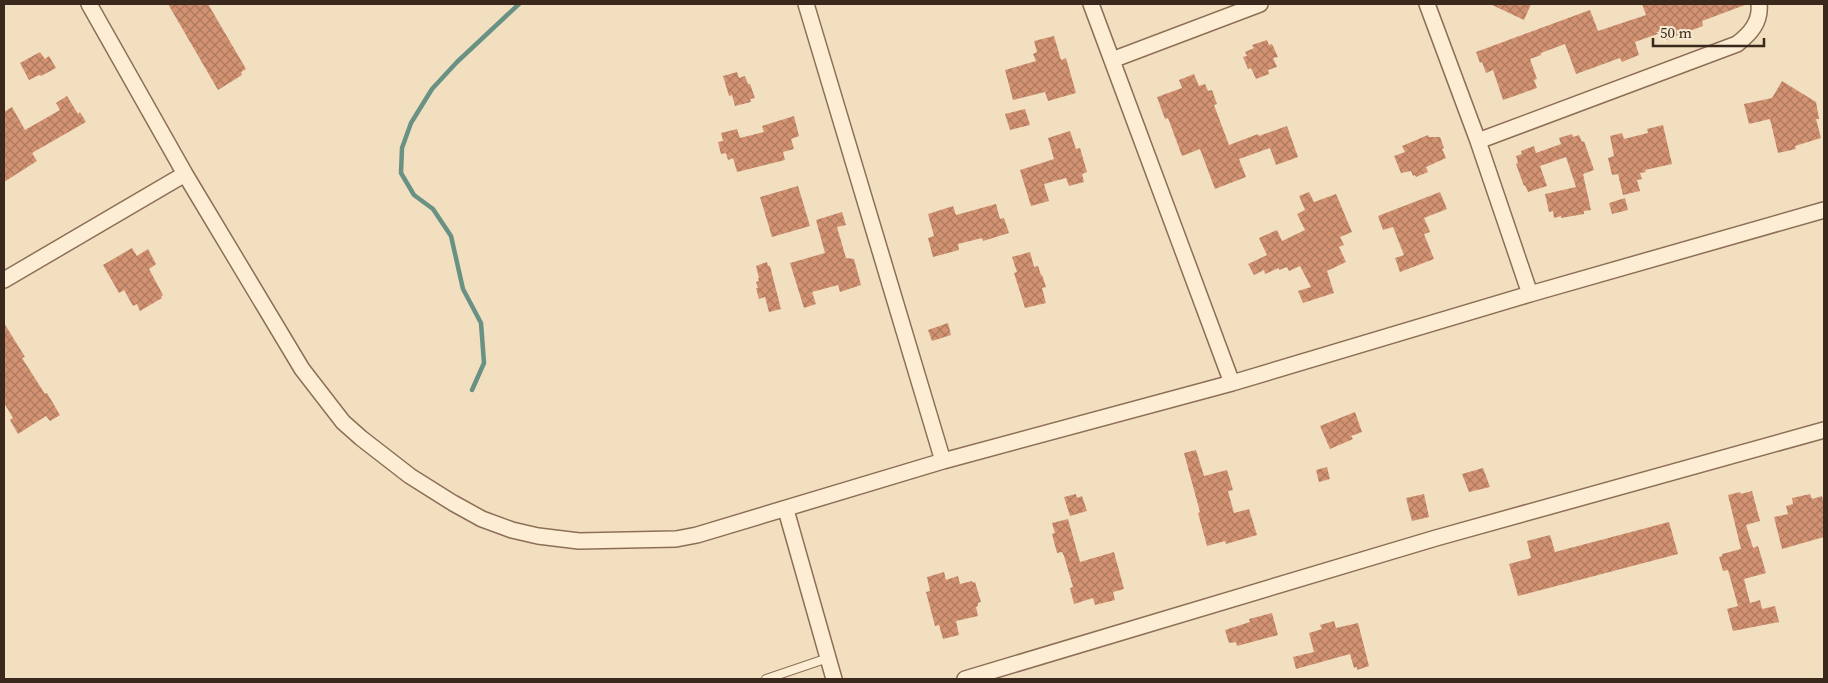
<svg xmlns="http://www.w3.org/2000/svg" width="1828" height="683" viewBox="0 0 1828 683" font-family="'Source Serif 4',serif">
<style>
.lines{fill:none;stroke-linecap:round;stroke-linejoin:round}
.stream{stroke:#699285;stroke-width:4.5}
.building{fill:url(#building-cross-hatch)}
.service-casing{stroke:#8d6f56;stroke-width:10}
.minor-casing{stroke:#8d6f56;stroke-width:18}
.service{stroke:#fcedd4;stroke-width:8}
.minor{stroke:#fcedd4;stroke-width:15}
</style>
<defs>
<pattern id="building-cross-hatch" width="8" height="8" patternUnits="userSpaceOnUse" patternTransform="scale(1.25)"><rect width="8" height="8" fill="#d39373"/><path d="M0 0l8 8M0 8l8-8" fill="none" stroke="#ac785e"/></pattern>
</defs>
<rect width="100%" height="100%" fill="#f2dfc0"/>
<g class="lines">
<path class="stream" d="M472,390L484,363L481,323L463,289L451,236L433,209L414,195L401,173L402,148L411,123L432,89L457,62L519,4"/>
</g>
<path class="building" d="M168,4H208L246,69L241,72L242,75L218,90Z
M1490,4H1531L1524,20Z
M1642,4L1745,5L1702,21L1703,26L1666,40L1663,32L1635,42L1639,55L1622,62L1620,58L1576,74L1565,44L1541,53V55L1530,59L1537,79L1534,80L1537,88L1503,100L1493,70L1486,73L1482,62L1480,63L1476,52L1590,10L1598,31L1646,15Z
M1054,36L1061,60L1066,58L1076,93L1048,101L1045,92L1013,100L1005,70L1036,61L1033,54L1037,52L1034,41Z
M1267,40L1269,45L1272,44L1278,57L1273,58L1277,67L1268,70L1269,74L1256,79L1251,68L1248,69L1243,57L1247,56L1245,52L1254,48L1252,45Z
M40,52L45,59L49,56L56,68L41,76L39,75L29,80L20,63Z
M737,72L739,78L745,76L748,84H750L755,98L750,99L751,102L735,106L732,95L729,96L723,76Z
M1194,74L1199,86L1205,84L1208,91L1212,90L1217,104L1214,105L1229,145L1258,134L1259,136L1287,126L1298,157L1276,165L1270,148L1239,159L1246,177L1215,189L1200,149L1182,156L1168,118L1165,119L1157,97L1182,88L1179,80Z
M1782,81L1816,102L1819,119H1816L1821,138L1795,146L1796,149L1778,153L1770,119L1749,124L1744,104L1772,98Z
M67,96L78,114L80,112L86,122L32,153L37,161L4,182V112L12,107L25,130L60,110L56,103Z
M1025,109L1030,125L1010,130L1005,114Z
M794,116L799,136L791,139L794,149L783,152L785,160L737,172L733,158L728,160L726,153L721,154L718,142L723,141L721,133L737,129L740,138L764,132L762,126Z
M1663,125L1672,164L1645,170L1646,172L1640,173L1642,179L1637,180L1640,191L1623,195L1618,174L1612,175L1608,158L1614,156L1610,136L1622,133L1624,139L1648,133L1647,129Z
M1070,131L1076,149L1080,148L1087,172L1082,174L1084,182L1069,186L1066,178L1044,184L1049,201L1031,206L1020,170L1054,159L1048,138Z
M1572,134L1573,137L1579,135L1582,142L1584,141L1594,170L1583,174L1591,210L1584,211V214L1561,218V216L1554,218L1553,211L1549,212L1545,194L1576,187L1566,157L1540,166L1547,186L1528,192L1525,185L1524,186L1516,164L1518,163L1516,156L1522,154L1521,151L1534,146L1536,153L1561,144L1559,138Z
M1428,135L1429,137H1440L1444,148L1442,149L1446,158L1426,167L1428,172L1416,177L1415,175L1413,176L1411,171L1401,173L1394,156L1405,152L1402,146Z
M798,186L810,226L772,237L760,197Z
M1309,192L1314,202L1336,194L1352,232L1340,237L1344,245L1339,247L1346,262L1327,271L1334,293L1303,303L1298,291L1311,287L1300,266L1289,271L1287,267L1279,270V268L1265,274L1264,270L1254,275L1248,264L1267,255L1259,238L1277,230L1282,241L1305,230L1297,214L1305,210L1299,196Z
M1440,192L1447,209L1424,218L1430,232L1424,234L1434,259L1400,272L1395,258L1404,255L1393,227L1383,230L1378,216Z
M1625,198L1628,210L1612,214L1609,203Z
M996,204L1000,219L1004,218L1009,233L983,241L982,238L958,244L959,250L933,257L928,238L934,236L928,214L953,206L956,215Z
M842,212L846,225L837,227L846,258L854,259L861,285L840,292L838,285L812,292L816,304L804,308L790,263L825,253L816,220Z
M132,248L137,256L148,249L156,264L149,269L163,295L161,297L162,298L140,311L137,304L133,306L124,290L119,293L103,265Z
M1030,252L1034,267L1038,266L1041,275H1042L1046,287L1042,288L1046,303L1025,308L1014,273L1017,272L1012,257Z
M767,262L768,266H770L781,309L769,312L765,297L759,299L756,288H758L756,282L759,281L758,278H759L756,266Z
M4,323L25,357L22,358L45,394L47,393L60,415L50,421L46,416L18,434L10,420L13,418L4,403Z
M948,323L951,335L932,341L928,330Z
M1355,412L1362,432L1351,436L1353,439L1330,449L1320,426Z
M1196,450L1204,476L1227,470L1233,490L1228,491L1234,513L1249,509L1257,535L1226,544L1225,541L1207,546L1198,513L1200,512L1184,453Z
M1327,467L1330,479L1319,482L1316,470Z
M1483,468L1490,487L1469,492L1462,474Z
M1752,491L1760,521L1746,525L1753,548L1758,546L1766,573L1744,579L1750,603L1760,600L1762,609L1775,606L1779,622L1733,631L1727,609L1738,606L1728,570L1723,571L1719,557L1722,556V554L1741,549L1728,495L1740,492L1741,494Z
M1076,494L1077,498L1082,496L1087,511L1070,516L1064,497Z
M1424,494L1429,517L1412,521L1406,498Z
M1810,494L1812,499L1822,496L1824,505V537L1782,549L1774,517L1788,514L1786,506L1793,504L1792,498Z
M1068,519L1080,562L1114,552L1124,589L1113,592L1115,600L1095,605L1093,598L1074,604L1070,588L1073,587L1064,556L1062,552L1057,553L1052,534L1055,533L1052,523Z
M1669,522L1678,554L1518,596L1509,564L1531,558L1527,541L1550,535L1555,552Z
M944,572L946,580L958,576L960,584L972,581L973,583L975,582L981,602L978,603V606L976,607L978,616L956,621L959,635L943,639L939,625L935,626L926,592L930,591L927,577Z
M1272,613L1278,635L1237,646L1236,642L1229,643L1225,630L1250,622L1249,619Z
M1334,621L1336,628L1358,623L1369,666L1357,670V667L1354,668L1350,654L1296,669L1293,657L1314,652L1309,633L1322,629L1320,625Z"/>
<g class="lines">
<defs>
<path id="service" d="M766,679L828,658"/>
<path id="minor" d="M89,4L185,174L302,369L343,422L361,438L410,476L453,503L482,519L512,530L538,536L579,541L676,539L697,535L943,461L1232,383L1530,294L1824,210
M806,4L943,461
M1091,4L1232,383
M1427,4L1478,141L1530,294
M1112,60L1260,4
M1478,141L1737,44C1750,34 1761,22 1759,4
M4,280L185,174
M786,510L834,679
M965,679L1436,538L1824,430"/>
</defs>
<use href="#service" class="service-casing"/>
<use href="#minor" class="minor-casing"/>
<use href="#service" class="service"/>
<use href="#minor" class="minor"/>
</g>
<rect width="1828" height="683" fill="none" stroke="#3b281c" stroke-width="10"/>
<path d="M1653 38v8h111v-8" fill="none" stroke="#3b281c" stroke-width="2.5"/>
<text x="1660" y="38" font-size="15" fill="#3b281c" stroke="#f8ead0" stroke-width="4" paint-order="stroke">50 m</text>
</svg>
